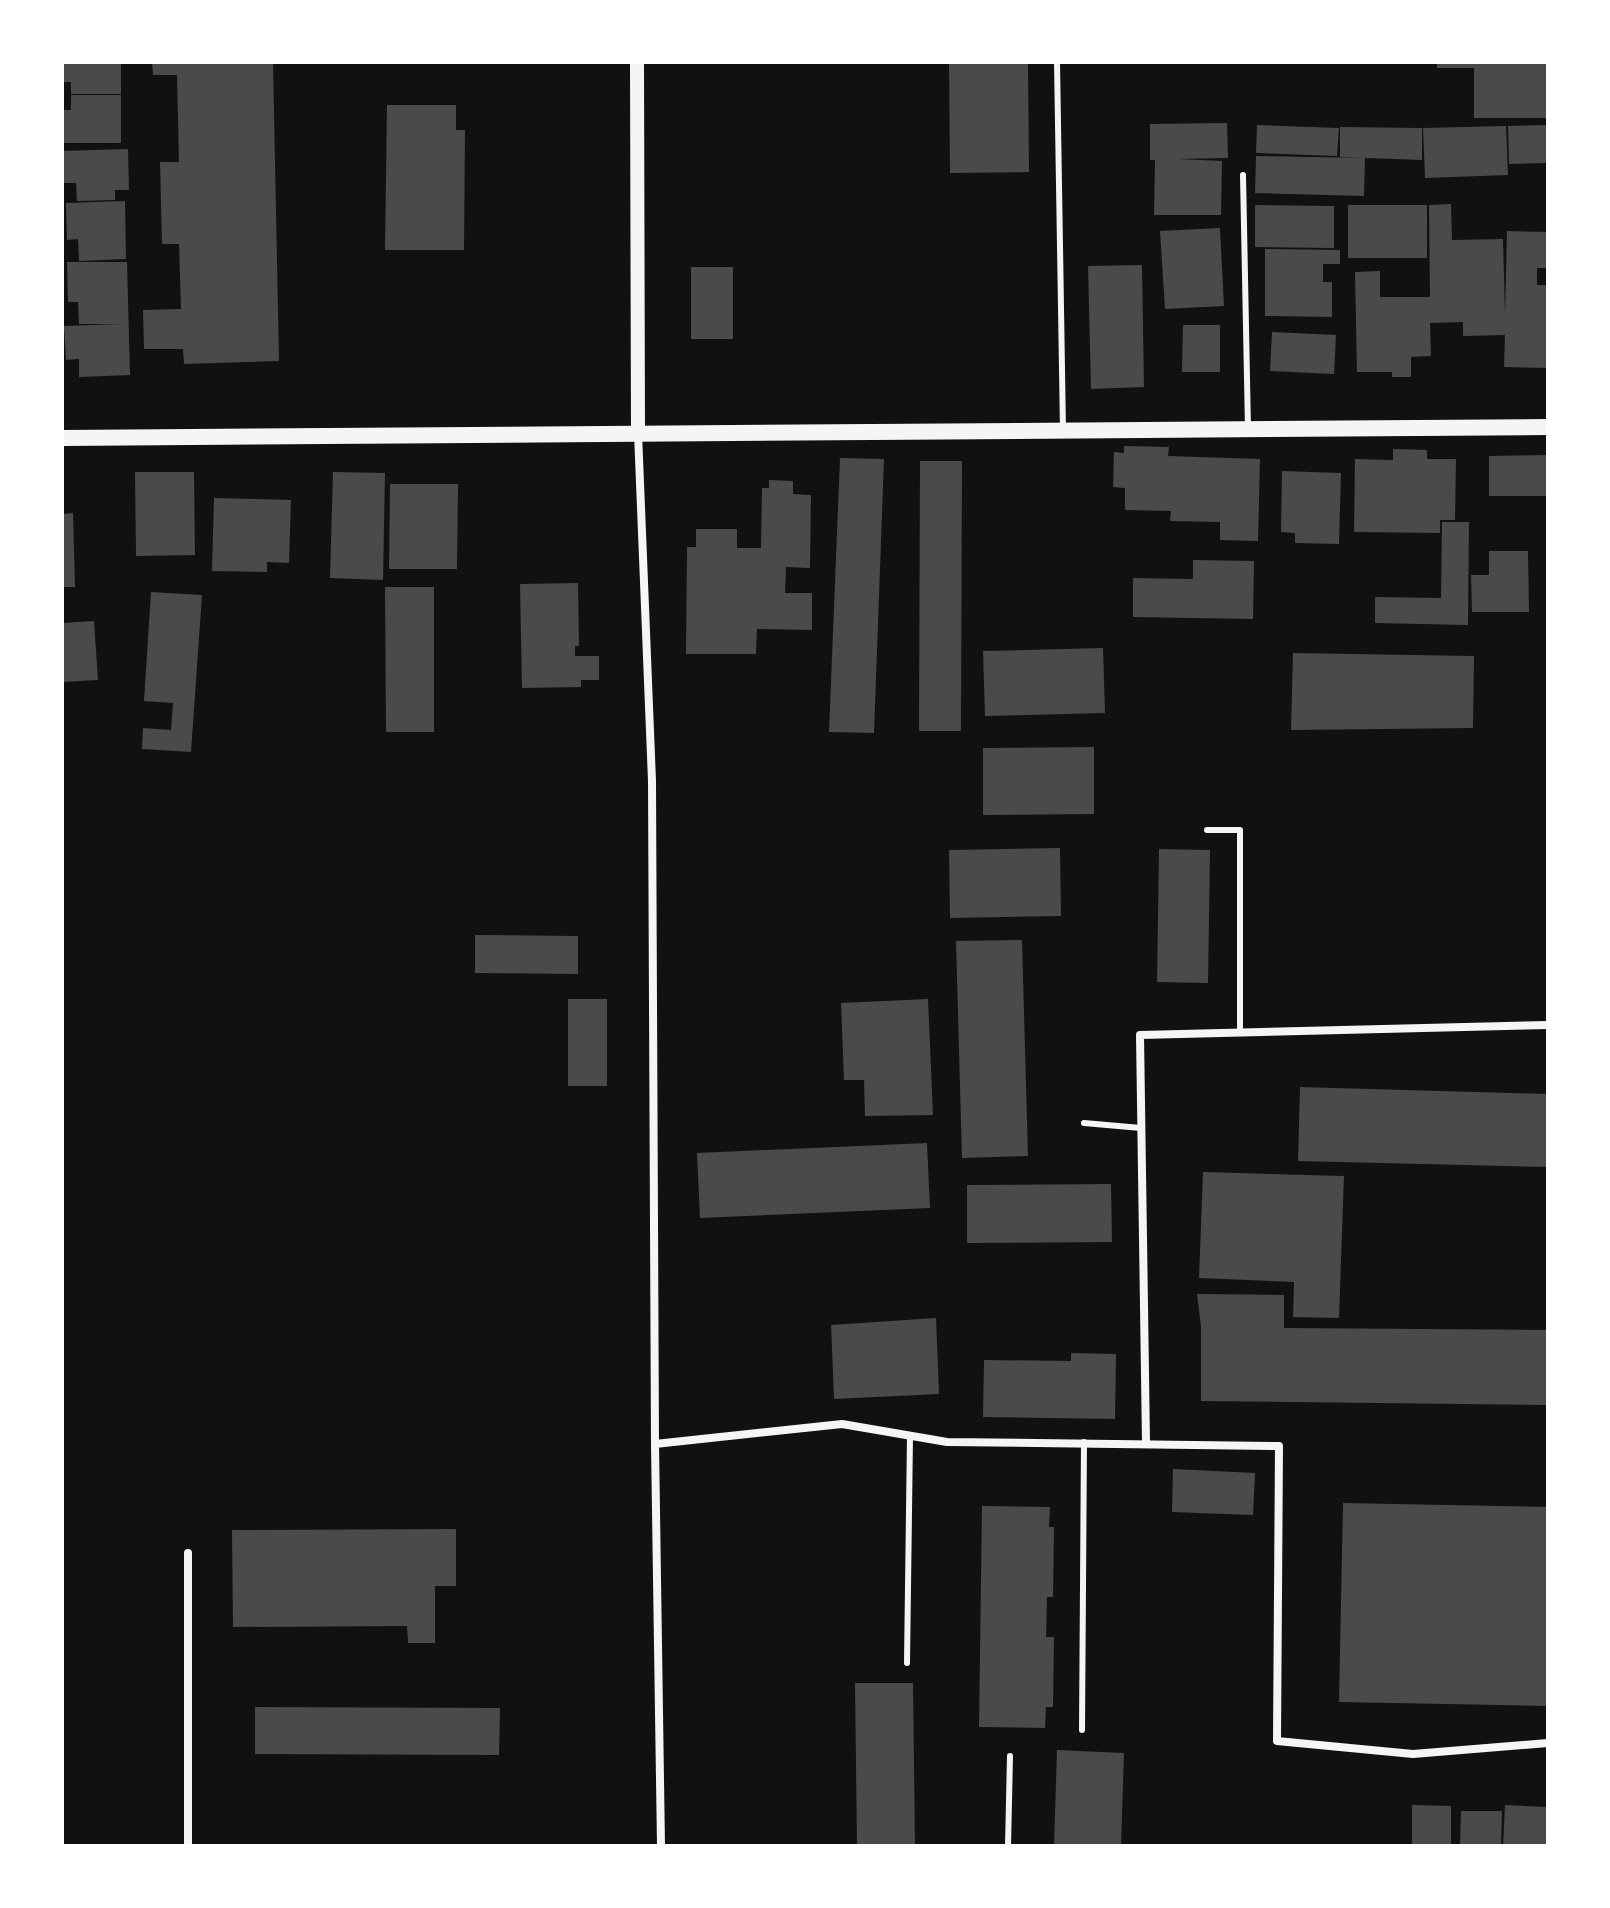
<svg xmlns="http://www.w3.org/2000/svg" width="1610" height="1908" viewBox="0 0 1610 1908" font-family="'Archivo Narrow',sans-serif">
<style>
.building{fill:#4a4a4a}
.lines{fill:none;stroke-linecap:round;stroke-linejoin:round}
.service{stroke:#f5f5f5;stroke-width:6}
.minor{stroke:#f5f5f5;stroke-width:8}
.tertiary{stroke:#f5f5f5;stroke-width:14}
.secondary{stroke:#f5f5f5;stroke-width:16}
</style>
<rect width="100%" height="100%" fill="#111"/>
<path class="building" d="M62,62H121V94H71V82H62Z
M152,62H273L279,361L184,364L183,349H144L143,310L181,309L179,244H162L160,162H179L177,75H153Z
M949,62H1028L1029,172L950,173Z
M1437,62H1548V118H1474V68H1437Z
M71,95H121V143H62V110H71Z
M387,105H456V130H465L464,250H385Z
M1227,123L1228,158L1178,159L1222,161L1221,215H1154L1155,160H1150V124Z
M1257,125L1339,128L1337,156L1256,153Z
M1548,125V163L1509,164L1508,126Z
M1506,126L1508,175L1425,178L1423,128Z
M1340,127L1422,128V160L1340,157Z
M128,149L129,190H115V200L77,201L76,183H62V151Z
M1256,156L1365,158L1364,196L1255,193Z
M125,201L126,259L79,261L78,239L67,240L66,203Z
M1451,204L1452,240L1503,239L1505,315L1507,231L1548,232V268H1537V285H1548V368L1504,367L1505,335L1463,336V322L1430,323L1431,356L1411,357V377H1392V372H1357L1355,272L1380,271V297H1430L1429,205Z
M1255,205L1334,206V248L1255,247Z
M1348,205H1427V258H1348Z
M1220,228L1224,306L1165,309L1160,231Z
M1265,249L1340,250V264H1323V282H1332V317L1265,316Z
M67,262H127L130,375L79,377V359L66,360L64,326L121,324H79L78,302H68Z
M1142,265L1144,387L1091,389L1088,266Z
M691,267H733V339H691Z
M1183,325H1220V372H1182Z
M1272,332L1336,335L1334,374L1270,371Z
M1124,446L1169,447L1168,456L1260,459L1258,541L1220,540V522L1170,521L1171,511L1125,510V488L1113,487L1114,452L1124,453Z
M1393,449L1427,450V459H1456L1455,520H1440V533L1354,532L1355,459L1393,460Z
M1548,455V496H1489V456Z
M840,458L884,459L874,733L829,732Z
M920,461H962L961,731H919Z
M1282,471L1341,473L1339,544L1295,543V533L1281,532Z
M135,472H194L195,555L136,556Z
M333,472L385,473L383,580L330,578Z
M769,480L793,481V494L811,495L810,568L786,567L785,593H812V630L757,629L756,654H686L687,547H696V529H737V548H761L762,488H769Z
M390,484H458L457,569H389Z
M214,498L291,500L289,563L267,562V572L212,571Z
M73,513L75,587H62V514Z
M1442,522H1469L1468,625L1375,623V597L1441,598Z
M1489,551H1528L1529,612H1472L1471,575H1489Z
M1193,560L1254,561L1253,619L1133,617V578L1193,579Z
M578,583L579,646H575V656H599V680H581V687L522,688L520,584Z
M385,587H434V732H386Z
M151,592L202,595L191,752L142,749L143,728L171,730L173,703L144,701Z
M94,621L98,680L62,682V623Z
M1103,648L1105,713L985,716L983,651Z
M1293,653L1474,656L1473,728L1291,730Z
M1094,747V814L983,815V748Z
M1060,848L1061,916L950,918L949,850Z
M1159,849L1210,850L1208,983L1157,982Z
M475,935L578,936V974L475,973Z
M1022,940L1028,1156L962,1158L956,941Z
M568,999H607V1086H568Z
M928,999L933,1115L865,1116L864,1080H844L841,1003Z
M1300,1087L1548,1094V1167L1298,1161Z
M927,1143L930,1208L700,1218L697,1153Z
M1203,1172L1344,1176L1339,1318L1293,1317L1294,1282L1199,1278Z
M1111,1184L1112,1242L967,1243V1185Z
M1197,1294L1284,1295V1328L1548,1330V1405L1201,1401V1326Z
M936,1318L939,1394L834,1399L831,1325Z
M1071,1353L1116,1354L1115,1419L983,1417L984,1360L1071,1361Z
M1173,1469L1255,1473L1253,1515L1172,1512Z
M1343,1503L1548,1507V1706L1339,1702Z
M982,1506L1050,1507L1049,1527H1054L1053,1597H1047L1046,1637H1054L1053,1707H1046L1045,1728L979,1727Z
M456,1529V1586H435V1643H408L407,1626L233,1627L232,1530Z
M855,1683H913L915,1846H857Z
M255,1707L500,1708L499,1755L255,1754Z
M1057,1750L1124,1753L1121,1846H1054Z
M1412,1805L1451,1806V1846H1412Z
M1505,1805L1548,1807L1547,1846H1503Z
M1461,1811H1502L1501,1846H1460Z"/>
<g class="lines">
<path class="service" d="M1057,62L1063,430
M1243,175L1248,429
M1207,830H1240V1033
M1084,1123L1141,1128
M907,1663L910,1436
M1082,1730L1084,1442
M1008,1846L1010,1756"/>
<path class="minor" d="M638,433L652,781L655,1444L661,1846
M1146,1442L1140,1035L1548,1025
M655,1444L842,1424L947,1442L1279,1446L1277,1741L1413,1754L1548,1743
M188,1553V1846"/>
<path class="tertiary" d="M637,62L638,433"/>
<path class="secondary" d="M62,438L1548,427"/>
</g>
<rect width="1610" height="1908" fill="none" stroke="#ffffff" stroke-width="128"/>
</svg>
